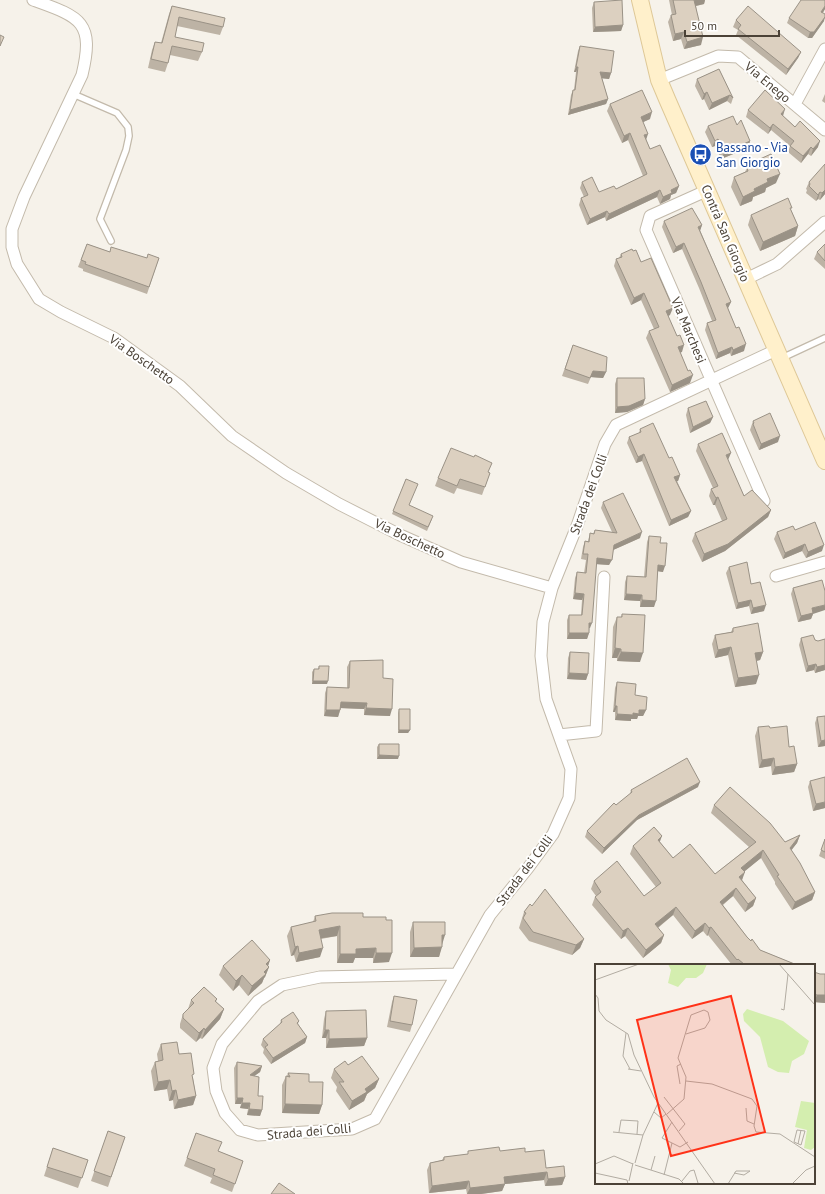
<svg xmlns="http://www.w3.org/2000/svg" width="825" height="1194" viewBox="0 0 825 1194" font-family="'PT Sans',sans-serif">
<style>
.lines{fill:none;stroke-linecap:round;stroke-linejoin:round}
.lane-casing{stroke:#c3baab;stroke-width:8}
.street-casing{stroke:#c3baab;stroke-width:13}
.secondary-casing{stroke:#dec897;stroke-width:18}
.lane{stroke:#fff;stroke-width:5.5}
.street{stroke:#fff;stroke-width:11}
.secondary{stroke:#fff0cb;stroke-width:16}
.wall{fill:#bdb3a5}
.shaded-wall{fill:#9a9286}
.building{fill:#dcd0c0;stroke:#9a9286}
.labels{text-anchor:middle;stroke-width:4;stroke-linejoin:round;paint-order:stroke}
.street-label{font-size:13px;fill:#4b4237;stroke:#fff}
.transit-label{font-size:13px;fill:#164399;stroke:#fff;text-anchor:start}
.inset-road{fill:none;stroke:#b2aca2;stroke-width:1}
.view{fill:#ff3218;fill-opacity:0.15;stroke:#ff3218;stroke-width:2}
.inset-edge{fill:none;stroke:#4b4237;stroke-width:2}
</style>
<rect width="100%" height="100%" fill="#f6f2ea"/>
<g class="lines">
<defs>
<path id="lane" d="M73,94L117,113L128,127L129,136L126,150L100,219L111,241
M782,358L825,338"/>
<path id="street" d="M33,0C80,17 95,21 82,75L24,197L12,229V247L17,264L39,299L61,312L114,338L180,386L232,436L286,473L339,504L400,535L461,562L552,588
M659,80L718,56L738,57L825,130
M795,104L825,49
M708,190L650,216L646,230L764,501
M746,279L777,264L825,222
M776,576L825,562
M559,735L596,731L604,577
M455,974L320,977L282,985L258,1001L222,1044L213,1068L216,1091L225,1113L240,1130L258,1135L352,1129L375,1119L490,915L528,868L553,834L569,798L571,769L546,699L541,656L543,622L552,588L577,526L605,444L616,425L776,350"/>
<path id="secondary" d="M640,0L659,80L667,99L825,461"/>
</defs>
<use href="#lane" class="lane-casing"/>
<use href="#street" class="street-casing"/>
<use href="#secondary" class="secondary-casing"/>
<use href="#lane" class="lane"/>
<use href="#street" class="street"/>
<use href="#secondary" class="secondary"/>
</g>
<path class="wall" d="M669,0H705L704,4L696,6L701,45L684,49L681,39L673,41L668,22L671,15H672Z
M594,2L623,25L621,31L593,32L592,8Z
M172,6L223,27L220,35L177,26L175,37L202,52L198,61L170,55L168,63L165,72L148,68L152,50L155,42L161,43L169,14Z
M825,9L823,13L824,21L812,38H808L787,23L789,18Z
M736,20L801,52L798,58L786,75L736,35L738,30L733,27Z
M580,46L611,73L609,79L602,78L608,99L606,104L568,115L571,95L573,90H574L576,72H574L578,51Z
M719,69L733,98L731,104L727,101L709,110L704,99L702,100L695,86L697,79Z
M825,94V103L822,101Z
M610,104L650,119L643,122L646,139L650,149L679,186L676,193L671,195L670,199L660,204L657,197L606,221L605,217L587,225L579,205L581,198L584,197L580,188L582,182L599,192L616,189L643,176L628,140L622,143L607,111Z
M748,110L783,116L818,147L811,156L808,154L801,163L788,152L790,146L771,130L768,134L746,117Z
M737,125L750,141L748,148L721,159L715,146L712,147L705,132L708,126Z
M760,159L776,183L766,188L765,192L753,197L752,201L740,206L731,187L734,177L745,172L747,168L758,163Z
M809,182L825,194L820,200L818,199L816,201L806,193L807,190L806,189Z
M791,210L798,226L795,236L760,251L748,225L751,215Z
M664,221L702,225L700,230L731,302L728,308L744,351L731,356L730,353L716,359L705,330L707,323L712,321L699,288L682,249L673,253L662,227Z
M87,244L110,252L147,258H159L147,294L83,271V269L78,267Z
M825,244V269L814,259L817,252Z
M633,251L641,262L670,315L668,316L682,352H680L690,383L670,392L646,338L649,331L654,329L641,300L631,305L614,266L616,259L619,258L621,254Z
M573,345L606,372L603,378L591,377L588,384L562,376Z
M617,378L645,399L643,405L627,412L615,413V384Z
M688,408L713,417L710,423L690,433L686,415Z
M753,421L778,442L759,450L750,430Z
M640,429L669,458L680,475L678,481H677L691,511L688,517L669,526L642,461L636,463L627,443L629,437L639,433Z
M698,444L728,460L744,496L771,510L768,517L725,551L702,562L692,541L695,533L722,521L715,505H713L709,496L711,489L713,488L696,451Z
M488,472L490,473L482,495L457,488L454,494L435,486L438,478Z
M406,479L409,505L432,519L427,531L392,514Z
M603,502L640,538L613,550L609,565L596,564L589,633L587,639H567V620L569,615H581L582,600L573,599L575,578L577,572L584,573L586,560L581,559L583,547L585,541H588L590,533L593,534L595,530L612,532L601,508Z
M795,530L822,551L806,558L802,551L783,559L774,539L777,532Z
M649,536L660,543L663,572L658,571L654,607H640V601L624,600L625,582L627,576L644,577L647,542Z
M729,567L751,584L764,611L751,614L749,606L736,609L726,573Z
M793,588L813,614L811,619L798,622L791,594Z
M622,614L640,662L617,661V658H612L613,627L617,617H621Z
M733,628L763,652L760,660L756,661V684L735,687L728,655L715,658L712,644L715,635L731,632Z
M801,638L818,641L825,639V670L815,673L814,670L806,672L799,645Z
M570,652L588,674L586,680L567,679L568,658Z
M350,661L383,678L390,716L364,715V709L341,708L338,717L324,716L325,693L327,687L347,688V667Z
M319,666L327,684H312V672L314,669H318Z
M617,682L635,695L646,710L643,716H638L637,719H631V721L615,720V712H613L615,688Z
M399,709L410,730L408,733H398V713Z
M825,716V746L818,747L815,723L817,717Z
M758,727L770,728L789,747L797,764L794,772L772,775L771,766L759,768L755,736Z
M379,744L398,759H377V747Z
M810,781L825,808L813,811L808,787Z
M698,787L637,820L602,854L585,837L587,831L616,805L630,794L631,790Z
M714,805L785,842L800,835L797,843L791,850L815,892L812,900L792,910L775,884V882L761,858L744,871L742,880L756,898L753,906L745,912L733,896L723,905L747,937L760,950L797,965H732L708,935L707,936L703,931L692,939L673,915L658,928L664,935L661,943L643,958L625,936L621,939L592,905L595,897L596,896L591,889L594,881L644,896L656,887L630,854L633,846L660,842L673,858L715,874L749,847L711,813Z
M825,839V859L819,856Z
M532,906L584,939L580,948L572,955L529,941L519,928L524,912Z
M315,916L363,917L389,962L373,963V958H355L353,963H337V936L321,939L320,957L296,962L294,955L291,956L287,936L291,927L313,922Z
M413,922L442,943L439,957H410V932Z
M270,960L268,966L269,967L265,977L264,978L262,983L248,996L239,985L233,991L219,975L223,966Z
M814,972L825,1003L814,1002Z
M394,996L412,1025L410,1032L387,1027L392,1002Z
M217,999L216,1002L224,1009L220,1019L202,1039L200,1038L196,1042L180,1028V1024L183,1014L188,1009L191,1000Z
M326,1011L367,1038L364,1046L326,1048V1038H322L324,1019Z
M281,1020L299,1021L298,1024L307,1037L305,1043L271,1064L263,1053L264,1049L261,1045L263,1039L280,1024Z
M161,1044L179,1054L193,1078L196,1096L193,1105L174,1109L173,1100L169,1101L167,1089L154,1091L151,1071L155,1062L158,1061L157,1054Z
M237,1062L262,1066L260,1072L254,1076L258,1096L262,1110L260,1116L247,1115L248,1109L240,1108L241,1104H235L234,1068Z
M348,1065L379,1079L375,1088L367,1094L364,1101L349,1110L336,1091L337,1087L331,1078L334,1069Z
M288,1073L309,1082L322,1105L319,1114L282,1113V1085L286,1076H287Z
M108,1131L125,1137L108,1187L91,1181Z
M196,1133L218,1151L243,1161L232,1192L210,1183L212,1178L184,1166Z
M53,1148L88,1160L78,1188L44,1176Z
M500,1151L525,1152L546,1168L565,1177L562,1185L545,1186L544,1180L505,1184L502,1191L481,1194H467L466,1189L429,1193L427,1170L430,1163L442,1160L444,1157Z"/>
<path class="shaded-wall" d="M694,0H705L704,4L691,7Z
M825,6V9L819,18L821,12Z
M825,17L824,21L812,38H808L810,32Z
M623,25L621,31L593,32L595,27Z
M684,32L681,39L673,41L675,34Z
M703,37L701,45L684,49L687,42Z
M801,52L798,58L786,75L788,69Z
M576,67H578L576,72H574Z
M600,72L611,73L609,79L599,78Z
M707,92L704,99L702,100L704,94Z
M730,95L727,101L709,110L712,103Z
M608,99L606,104L568,115L570,110Z
M785,109L783,116L779,121L781,114Z
M652,112L650,119L639,124L641,117Z
M773,124L771,130L768,134L770,128Z
M630,133L628,140L622,143L624,136Z
M648,134L646,140L644,135Z
M718,139L715,146L712,147L715,141Z
M750,141L748,148L721,159L724,153Z
M820,141L818,147L811,156L813,149Z
M811,147L808,154L801,163L803,156Z
M780,174L776,183L766,188L765,192L753,197L752,201L740,206L743,197L767,179Z
M679,186L676,193L671,195L670,199L660,204L663,197L671,190Z
M660,190L657,197L606,221L609,214Z
M825,190V194L820,200L822,193Z
M820,192L818,199L816,201L818,195Z
M607,211L605,217L587,225L590,219Z
M702,225L700,231L698,227Z
M798,226L795,236L760,251L763,242Z
M684,243L682,249L673,253L676,247Z
M644,293L641,300L631,305L634,298Z
M731,302L728,308L724,310L726,304Z
M673,308L670,315L663,318L666,311Z
M746,344L744,351L731,356L733,350Z
M684,345L682,352L675,355L678,347Z
M732,347L730,353L716,359L718,353Z
M593,371L606,372L603,378L590,377Z
M693,375L690,383L670,392L672,385Z
M645,399L643,405L627,412L615,413L617,407Z
M713,417L710,423L690,433L693,427Z
M780,436L778,442L759,450L761,444Z
M731,453L728,460L726,455Z
M644,454L642,461L636,463L638,457Z
M680,475L678,481L672,483L674,477Z
M718,497L715,505H713L716,498Z
M771,510L768,517L725,551L702,562L704,554Z
M691,511L688,517L669,526L671,520Z
M642,532L640,538L611,551L614,545Z
M805,544L802,551L783,559L785,553Z
M824,545L822,551L806,558L808,552Z
M597,558L612,560L609,565L595,564Z
M658,565L665,566L663,572L656,571Z
M575,593L584,594L582,600L573,599Z
M626,594L642,595L640,601L624,600Z
M642,600L656,601L654,607H640Z
M751,600L749,606L736,609L738,603Z
M766,605L764,611L751,614L753,608Z
M825,605V610L813,614L811,619L798,622L801,616L812,608Z
M589,623H592L590,628H587Z
M569,633H589L587,639H567Z
M731,647L728,655L715,658L718,650Z
M615,648L621,649L617,658H612Z
M621,652L643,653L640,662L617,661Z
M763,652L760,660L752,662L755,653Z
M816,664L814,670L806,672L808,666Z
M825,665V670L815,673L817,667Z
M569,673L588,674L586,680L567,679Z
M759,675L756,684L735,687L738,678Z
M313,681H328L327,684H312Z
M341,702L367,703L364,709L339,708Z
M615,706H617L615,712H613Z
M366,708L392,709L390,716L364,715Z
M326,710H340L338,717L324,716Z
M639,710H646L643,716H638L637,719H631V721L615,720L617,714L633,713Z
M399,730H410L408,733H398Z
M825,740V746L818,747L821,741Z
M379,755L399,756L398,759H377Z
M774,758L771,766L759,768L762,760Z
M797,764L794,772L772,775L775,767Z
M700,782L698,787L637,820L602,854L604,848L639,815Z
M825,802V808L813,811L816,804Z
M800,835L797,843L787,856L790,848Z
M662,836L659,844L658,840Z
M763,850L761,858L739,876L741,868Z
M745,872L742,880L737,885L739,877Z
M736,888L733,896L717,909L720,902Z
M815,892L812,900L792,910L795,902Z
M756,898L753,906L745,912L748,904Z
M676,907L673,915L652,932L655,924Z
M705,923L703,931L692,939L695,931Z
M340,926L337,936L316,939L319,930Z
M711,927L708,935L707,936L709,928Z
M628,928L625,936L621,939L623,931Z
M442,935H445L442,945Z
M664,935L661,943L643,958L646,950Z
M584,939L580,948L572,955L576,945Z
M298,946L294,955L291,956L295,947Z
M442,947L439,957H410L414,948Z
M323,948L320,957L296,962L299,953Z
M376,948L373,958H355L353,963H337L340,954L356,949Z
M376,953H392L389,962L373,963Z
M270,960L267,969L269,967L265,977L264,978L262,983L248,996L252,986L266,964Z
M242,975L239,985L233,991L236,981Z
M817,995H825V1003L814,1002Z
M224,1009L220,1019L202,1039L205,1030Z
M204,1028L200,1038L196,1042L199,1033Z
M325,1030H329L326,1038H322Z
M307,1037L305,1043L271,1064L273,1058Z
M367,1038L364,1046L326,1048L329,1039Z
M262,1066L260,1072L247,1081L250,1075Z
M379,1079L375,1088L367,1094L364,1101L349,1110L352,1101L365,1089Z
M170,1080L167,1089L154,1091L158,1082Z
M176,1090L173,1100L169,1101L172,1091Z
M196,1096L193,1105L174,1109L178,1100Z
M237,1098H243L241,1104H235Z
M242,1103H250L248,1109L240,1108Z
M285,1104L322,1105L319,1114L282,1113Z
M249,1109L262,1110L260,1116L247,1115Z
M547,1172L544,1180L505,1184L502,1191L481,1194H467L470,1188L504,1177Z
M565,1177L562,1185L545,1186L548,1179Z
M469,1181L466,1189L429,1193L432,1186Z"/>
<path class="building" d="M622,0L623,25L595,27L594,2Z
M673,0H694L703,37L687,42L684,32L675,34L671,15L676,14Z
M801,0H825V6L821,12L825,14V17L814,32H810L789,18Z
M172,6L225,18L223,27L179,17L175,37L204,43L202,52L172,46L168,63L151,59L155,42L162,43Z
M748,6L801,52L788,69L738,29L741,25L736,20Z
M0,35L4,37L0,46Z
M580,46L614,51L611,73L600,72L608,99L570,110L573,90H575L578,67H576Z
M719,69L733,98L730,95L712,103L707,92L704,94L697,79Z
M642,90L652,112L641,117L648,134L644,135L650,149L660,145L679,186L671,190L672,193L663,197L660,190L609,214L607,211L590,219L581,198L588,195L582,182L592,177L599,192L614,186L616,189L647,174L630,133L624,136L610,104Z
M765,90L785,109L781,114L795,127L800,121L820,141L813,149L811,147L803,156L790,146L794,141L773,124L770,128L748,110Z
M733,116L737,125L741,120L750,141L724,153L718,139L715,141L708,126Z
M771,154L780,174L767,179L768,182L754,189L755,191L743,197L734,177L748,171L747,168L761,162L760,159Z
M825,164V190L822,193L820,192L818,195L809,186L810,184L809,182Z
M788,198L792,208H790L798,226L763,242L751,215Z
M692,208L702,225L698,227L731,302L726,304L736,328L739,327L746,344L733,350L732,347L718,353L707,323L716,320L701,282L684,243L676,247L664,221Z
M87,244L110,252L111,247L147,258L148,254L159,258L149,287L85,264L86,262L81,260Z
M825,244V261L817,252Z
M632,249L633,251L636,250L641,262L651,258L673,308L666,311L677,336L680,335L684,345L678,347L688,371L690,370L693,375L672,385L649,331L659,327L644,293L634,298L616,259L622,257L621,254Z
M573,345L607,357L606,372L593,371L590,378L565,369Z
M617,378H644L645,399L629,406L617,407Z
M706,401L713,417L693,427L688,408Z
M770,413L780,436L761,444L753,424L754,423L753,421Z
M653,423L669,458L672,457L680,475L674,477L691,511L671,520L644,454L638,457L629,437L641,432L640,429Z
M722,433L731,453L726,455L744,496L752,490L771,510L728,544L704,554L695,533L727,519L718,497L716,498L711,489L718,486L698,444Z
M451,448L474,457L475,455L492,463L488,472L490,473L485,487L460,479L457,486L438,478Z
M406,479L418,484L409,505L433,516L428,527L393,511Z
M623,493L642,532L614,545L612,560L597,558L592,623H589V633H569V615H582L584,594L575,593L577,572L586,573L588,554H583L585,541L589,542L590,533L594,534L595,530L617,533L603,502Z
M815,522L824,545L808,552L805,544L785,553L777,532L793,526L795,530Z
M649,536L661,537L660,543H667L665,566L658,565L656,601L642,600V595L626,594L627,576L646,577Z
M747,562L751,584L760,582L766,605L753,608L751,600L738,603L729,567Z
M822,580L825,591V605L812,608L813,613L801,616L793,588Z
M622,614L645,615L643,653L621,652V649L615,648L617,617H622Z
M758,623L763,652L755,653L759,675L738,678L731,647L718,650L715,635L733,632V628Z
M813,635L815,640L818,641L825,639V665L817,667L816,664L808,666L801,638Z
M570,652L589,653L588,674L569,673Z
M383,660V678L393,679L392,709L366,708L367,703L341,702L340,710H326L327,687L349,688L350,661Z
M319,666H329L328,681H313L314,669H319Z
M617,682L636,684L635,695L647,697L646,710H639V714L633,713V715L617,714V706H615Z
M399,709H410V730H399Z
M825,716V740L821,741L817,717Z
M769,726L770,728L787,726L789,747L794,746L797,764L775,767L774,758L762,760L758,727Z
M379,744H399V756L379,755Z
M687,758L700,782L639,815L604,848L587,831L614,803L616,805L632,792L631,790Z
M825,777V802L816,804L810,781Z
M730,787L770,823L785,842L800,835L790,848L800,863L815,892L795,902L777,876L779,875L763,850L741,868L745,872L739,877L756,898L748,904L736,888L720,902L747,937L751,941L752,939L760,950L797,965H745L738,959L737,960L711,927L709,928L705,923L695,931L676,907L655,924L664,935L646,950L628,928L623,931L595,897L601,892L594,881L617,861L644,896L661,883L633,846L654,827L662,836L658,840L673,858L690,844L715,874L756,842L714,805Z
M825,839V852L821,850Z
M545,889L584,939L576,945L533,932L523,918L526,913L524,912L530,904L532,906Z
M332,913H363V917H386V920H392V953H376V948L356,949V954H340V926L319,930L323,948L299,953L298,946L295,947L291,927L316,921L315,916Z
M413,922H445V935H442V947L414,948Z
M252,940L270,960L266,964L269,967L264,972L266,974L252,986L242,975L236,981L223,966Z
M814,972L820,974H825V995H817L814,994Z
M204,987L217,999L215,1001L224,1009L205,1030L204,1028L199,1033L183,1018V1014L194,1003L191,1000Z
M394,996L417,1000L412,1025L390,1021Z
M366,1010L367,1038L329,1039V1030H325L326,1011Z
M293,1012L299,1021L297,1023L307,1037L273,1058L265,1047L268,1045L263,1039L282,1022L281,1020Z
M177,1042L179,1054L191,1053L194,1074L192,1075L196,1096L178,1100L176,1090L172,1091L170,1080L158,1082L155,1062L163,1060L161,1044Z
M362,1056L379,1079L365,1089L367,1092L352,1101L339,1082H344L334,1069L345,1061L348,1065Z
M237,1062L262,1066L250,1075L259,1077L258,1096H263L262,1110L249,1109L250,1103H242L243,1098H237Z
M288,1073L309,1074V1082H323L322,1105L285,1104L286,1076L290,1077Z
M108,1131L125,1137L111,1177L94,1171Z
M196,1133L222,1142L218,1151L243,1161L235,1184L213,1175L215,1169L187,1158Z
M499,1147L500,1151L525,1148V1152L544,1150L546,1168L564,1166L565,1177L548,1179L547,1172L504,1177L505,1184L470,1188L469,1181L432,1186L430,1163L444,1160V1157L468,1154V1151Z
M53,1148L88,1160L82,1178L47,1167Z
M279,1183L295,1194H271Z"/>
<defs>
<symbol id="bus-disc" viewBox="-11 -11 22 22"><circle r="9.5" fill="#1a4fb4" stroke="#fff"/><path d="M-5-6H5V4H4V6H2V4H-2V6H-4V4H-5ZM-3.5-4V0h7V-4ZM-3.5 1.2v1.5H-2V1.2ZM2 1.2v1.5H3.5V1.2Z" fill="#fff"/></symbol>
</defs>
<g fill-rule="evenodd">
<use href="#bus-disc" x="688" y="142" width="25" height="25"/>
</g>
<g class="labels">
<g class="street-label">
<text transform="translate(768 82) rotate(40)" y="5">Via Enego</text>
<text transform="translate(726 233) rotate(67)" y="5">Contrà San Giorgio</text>
<text transform="translate(689 330) rotate(67)" y="5">Via Marchesi</text>
<text transform="translate(142 359) rotate(35)" y="5">Via Boschetto</text>
<text transform="translate(588 494) rotate(-70)" y="5">Strada dei Colli</text>
<text transform="translate(410 538) rotate(25)" y="5">Via Boschetto</text>
<text transform="translate(524 870) rotate(-53)" y="5">Strada dei Colli</text>
<text transform="translate(309 1131) rotate(-5)" y="5">Strada dei Colli</text>
</g>
<g class="transit-label">
<text x="716" y="152">Bassano - Via<tspan x="716" dy="15">San Giorgio</tspan></text>
</g>
</g>
<g transform="translate(595 964)">
<rect width="220" height="220" fill="#f6f2ea"/>
<path d="M73,0H112L108,9L101,14H91L83,23L73,19L76,6ZM152,45L188,57L214,77L209,90L197,97L194,109L183,108L173,103L165,73L149,57L148,50ZM206,137L220,139V183L216,186L209,184L212,166L200,163Z" fill="#d4eeaf"/>
<path class="inset-road" d="M184,0L220,41M0,16L44,0M0,30L3,34L4,47L11,56L33,70L39,91L59,133L120,220M186,45L189,46L193,10M31,69L28,92L35,105M33,105L46,107M91,117L117,120L157,135L162,142L159,162L161,168L185,170L220,193M85,120L82,102L86,100M69,133L90,160L84,167M151,144L152,157L159,160M59,148L66,154L71,150M72,150L89,135L91,113L83,94L96,51L109,46L113,48L115,56L110,64L91,70M77,158L67,174L85,183L93,178M202,166L210,167L206,181L199,178ZM18,168L48,171M24,168L26,156L43,157L42,170M203,180L206,166M40,199L48,171L63,139M0,200L19,192L38,200M40,201L84,215L89,220M56,206L60,192M0,209L32,216L33,220M69,211L77,179M34,217L38,199M87,217L95,207L99,206L103,219M133,220L141,207H155L149,211L139,209M197,220L211,206L220,202"/>
<path class="view" d="M136,32L170,168L76,192L42,56Z"/>
<rect width="220" height="220" class="inset-edge"/>
</g>
<path d="M685 30v6h94v-6" fill="none" stroke="#4b4237" stroke-width="2"/>
<text x="691" y="30" font-size="12" fill="#4b4237" stroke="#ffffff" stroke-width="3" paint-order="stroke">50 m</text>
</svg>
